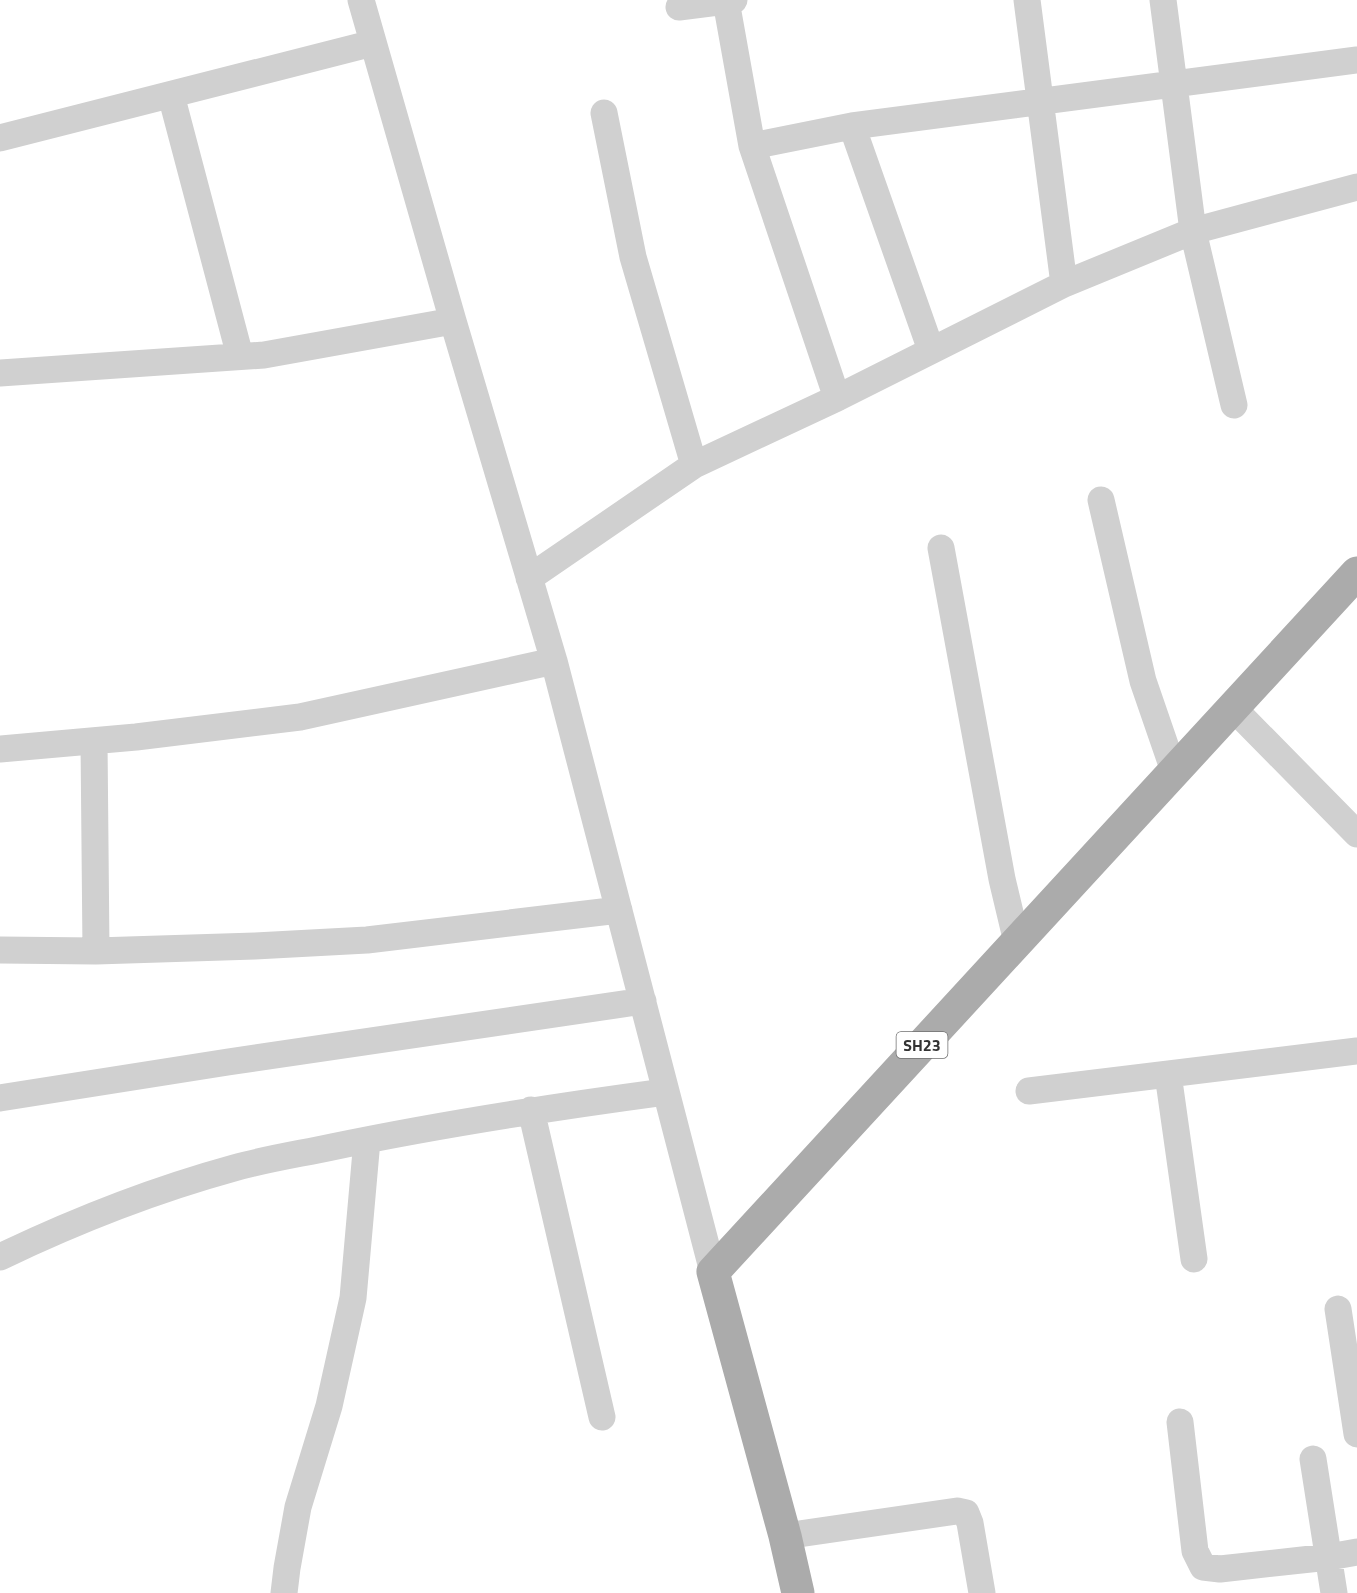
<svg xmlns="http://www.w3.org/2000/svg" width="1357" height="1593" viewBox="0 0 1357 1593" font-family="'Titillium Web',sans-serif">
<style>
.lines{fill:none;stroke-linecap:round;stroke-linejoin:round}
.minor{stroke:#d0d0d0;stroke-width:27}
.primary{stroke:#ababab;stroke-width:33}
.labels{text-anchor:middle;stroke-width:6;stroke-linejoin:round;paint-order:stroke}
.shield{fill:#fff;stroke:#707070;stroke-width:1.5}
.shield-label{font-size:16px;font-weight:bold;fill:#333}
</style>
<rect width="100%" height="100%" fill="#fff"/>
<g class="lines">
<path class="minor" d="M361,0L453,321L554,661L713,1272
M1027,0L1064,284
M726,1L752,146L837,398
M679,7L734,0
M171,95L240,356
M604,113L633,257L694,465
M852,126L931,350
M0,138L373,43
M752,146L852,126L1357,60
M0,373L264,355L453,321
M1234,405L1193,231L1357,187
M1101,500L1143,681L1174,771
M941,548L1002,879L1017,942
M529,578L694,465L837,398L1064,284L1193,231L1163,0
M1233,708L1357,834
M94,741L96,951
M0,749L136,737L300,717L554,661
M0,950L96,951L255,946L367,940L619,910
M1168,1074L1194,1259
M1029,1091L1357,1051
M0,1098L228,1062L643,1001
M531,1110L602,1417
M0,1257C75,1221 154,1190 234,1168C266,1159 299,1154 332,1147C442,1124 553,1107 665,1092
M1338,1309L1357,1434
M1180,1422L1195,1551L1203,1567L1220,1569L1329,1557L1357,1552
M1313,1459L1334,1593
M785,1536L957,1511L966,1513L970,1523L982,1593
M284,1593L287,1568L298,1507L329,1406L353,1298L367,1140"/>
<path class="primary" d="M798,1593L785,1536L713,1272L1357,573"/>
</g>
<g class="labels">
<rect class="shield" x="896.5" y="1032" width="51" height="26" rx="4.5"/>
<g class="shield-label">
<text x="922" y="1051">SH23</text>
</g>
</g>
</svg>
